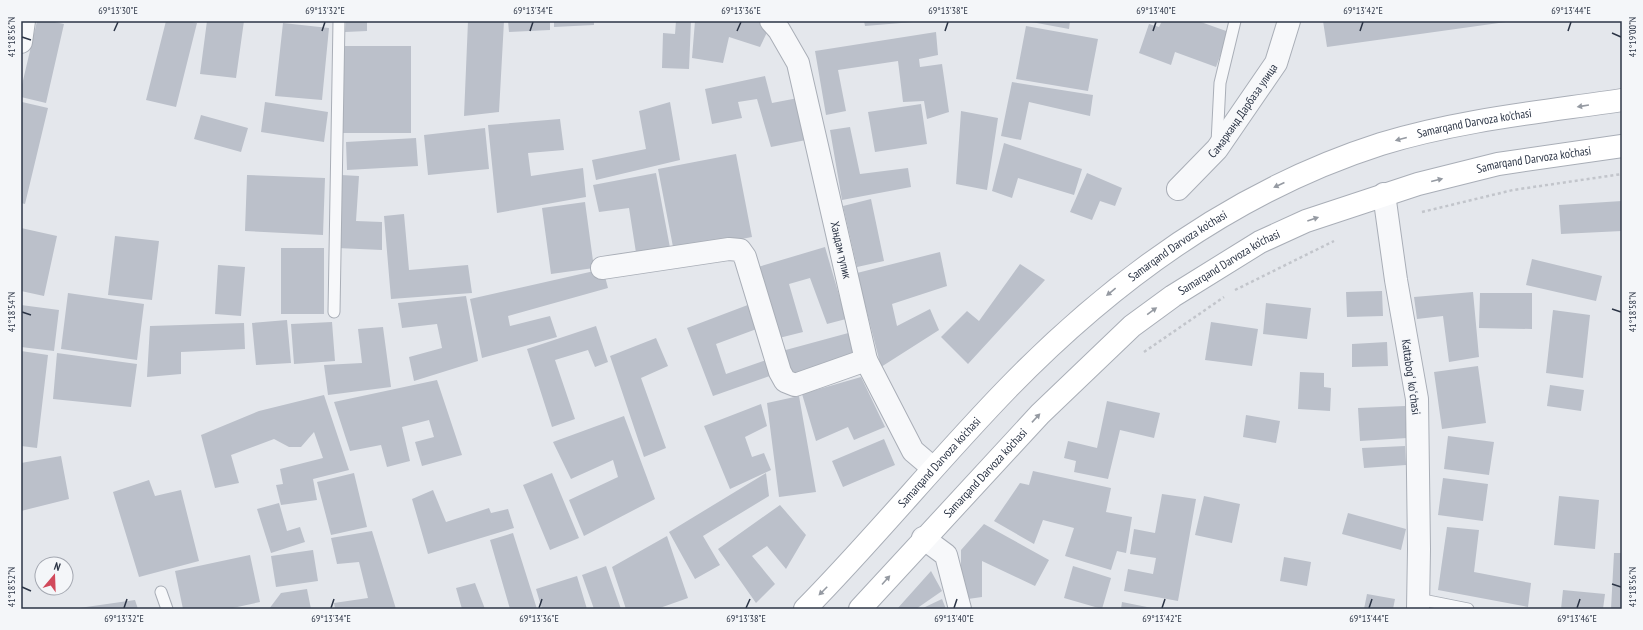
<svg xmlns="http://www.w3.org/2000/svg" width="1643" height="630" viewBox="0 0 1643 630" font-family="'PT Sans Narrow',sans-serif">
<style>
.building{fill:#bbc0ca}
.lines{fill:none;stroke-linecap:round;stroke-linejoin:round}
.service-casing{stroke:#a9aeb7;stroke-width:13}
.minor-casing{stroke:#a9aeb7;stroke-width:24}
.tertiary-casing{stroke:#a9aeb7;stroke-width:24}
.secondary-casing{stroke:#a9aeb7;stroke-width:24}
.path{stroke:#c2c5cb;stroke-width:2.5;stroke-dasharray:3 3;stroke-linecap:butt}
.service{stroke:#f7f8fa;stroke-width:11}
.minor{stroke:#f7f8fa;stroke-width:22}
.tertiary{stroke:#f7f8fa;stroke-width:22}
.secondary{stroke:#fff;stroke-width:22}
.oneway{fill:#959aa2}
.ticks{fill:none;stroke:#2b3445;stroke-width:1.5}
.labels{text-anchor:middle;stroke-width:3;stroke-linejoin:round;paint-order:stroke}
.street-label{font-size:12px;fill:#2b3445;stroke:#f4f6f9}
.neatline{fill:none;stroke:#2b3445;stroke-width:1.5}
.ticks-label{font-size:10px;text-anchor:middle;fill:#2b3445}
</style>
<rect width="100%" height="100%" fill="#e4e7ec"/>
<path class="building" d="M37,21H50L64,24L46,103L21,97V89Z
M166,21H188L197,23L176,107L146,100Z
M207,21H244L236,78L200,74Z
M346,21H367V31L345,32Z
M468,21H504L499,112L464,116Z
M508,21H550V30L509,32Z
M554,21H594V25L554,27Z
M676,21H691L689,69L662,68L663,33L675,34Z
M695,21H765L771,24L760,47L729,37L723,63L692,58Z
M864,21H913V22L865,26Z
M1026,21H1070L1069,29Z
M1162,21H1198L1229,32L1216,67L1175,52L1171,65L1139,53L1149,24L1159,27Z
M1323,21H1506V22L1327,47Z
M283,23L329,28L322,100L275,96Z
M1026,26L1098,39L1088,91L1016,79Z
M936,32L938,55L919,59L920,67L942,64L949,112L927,119L924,101L903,102L898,61L838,70L846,111L826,115L815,51Z
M342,46H411V133H343Z
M765,76L772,103L798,98L806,140L771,147L757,99L738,102L742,118L712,124L705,89Z
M1012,82L1093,95L1090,116L1029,102L1021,140L1001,136Z
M22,102L48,108L25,204L21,203Z
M265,102L328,112L324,142L261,132Z
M670,102L680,160L596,180L592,160L646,149L639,111Z
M921,104L927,144L875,152L868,112Z
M961,111L998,118L987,190L956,184Z
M201,115L248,128L241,152L194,139Z
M560,119L564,150L528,153L531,176L583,168L586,197L497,213L488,125Z
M850,127L860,174L908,168L911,187L842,200L830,130Z
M485,128L489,169L428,175L424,135Z
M416,138L418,166L347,170L346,142Z
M1004,143L1082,169L1074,195L1018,178L1012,198L992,191Z
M736,154L752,237L674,252L658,169Z
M656,173L671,253L637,259L629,208L599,212L593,185Z
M1087,173L1122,188L1115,206L1100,201L1092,220L1070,212Z
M247,175L325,178L323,235L245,231Z
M341,175L359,176L356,221L382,222V250L337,248Z
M871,199L884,261L857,267L843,206Z
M1622,201V231L1561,234L1559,205Z
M585,202L594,268L551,274L542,208Z
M404,214L409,270L468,265L472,293L391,299L384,216Z
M21,228L57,236L44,296L21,291Z
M115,236L159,241L152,300L108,295Z
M825,247L846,319L827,324L810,278L789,284L803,332L779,338L758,267Z
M281,248H324V314H281Z
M940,252L947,286L892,304L897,326L930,309L939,330L881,367L857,273Z
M1532,259L1602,276L1596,301L1526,285Z
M1020,264L1045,280L968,364L941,337L967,311L979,321Z
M218,265L245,267L241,316L215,314Z
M603,269L608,288L508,316L510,326L550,316L557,337L482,358L470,299Z
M1382,291L1383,316L1347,317L1346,292Z
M1473,292L1479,357L1449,362L1443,316L1417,319L1414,297Z
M68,293L144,304L137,360L61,349Z
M1480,293H1532V329L1479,328Z
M466,296L478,361L414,381L409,357L442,348L437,324L402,328L398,303Z
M753,303L762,327L716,344L726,374L772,358L778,373L713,396L687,328Z
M1266,303L1311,308L1307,339L1263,334Z
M21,305L59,310L54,351L21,347Z
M1553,310L1590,315L1583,378L1546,373Z
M287,320L291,363L256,365L252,323Z
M332,322L335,361L294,364L291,324Z
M1211,322L1258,329L1252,366L1205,360Z
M244,323L245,349L181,352V374L147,377L150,326Z
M596,326L608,362L595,367L588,350L555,360L575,419L552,427L527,349Z
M383,327L391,387L328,395L324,365L362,363L358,329Z
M852,332L860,362L789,380L782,351Z
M656,338L668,366L641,378L666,448L644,457L610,356Z
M1387,342L1388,366L1352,367V344Z
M21,351L48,355L37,448L21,446Z
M57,353L137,364L131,407L53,399Z
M1478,366L1486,423L1442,429L1434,372Z
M1300,372L1324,373V387L1331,388L1330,411L1298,409Z
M861,377L885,427L854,440L848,427L816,441L802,394Z
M437,380L462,455L422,466L415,442L434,437L429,420L402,427L410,461L387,467L381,445L350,451L334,402Z
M1550,385L1584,390L1581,411L1547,406Z
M324,395L349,470L313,479L317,500L281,505L276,485L283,484L280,469L323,458L314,432L301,447H289L274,439L231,455L239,483L215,488L201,435L259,411Z
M799,396L816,492L779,497L767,403Z
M1107,401L1160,413L1154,438L1120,430L1108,479L1074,472L1076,461L1064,458L1068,441L1097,448Z
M761,404L767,426L745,437L752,457L764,453L771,470L730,489L704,426Z
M1405,406L1407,438L1360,441L1358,408Z
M1246,415L1280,421L1276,443L1243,437Z
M624,416L655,499L584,536L569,500L618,477L613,460L571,479L553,442Z
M1448,436L1494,442L1489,475L1444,469Z
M884,439L895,465L843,487L832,461Z
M1405,446L1406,465L1364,468L1362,448Z
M61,456L69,499L21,511V463Z
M1033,471L1111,488L1106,512L1132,517L1126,553L1117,551L1111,570L1065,556L1074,528L1043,520L1034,544L994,521L1020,483L1029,485Z
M354,473L367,527L331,535L317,482Z
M552,473L579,538L550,550L523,485Z
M766,473L769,496L703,536L720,565L695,579L669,532Z
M1443,478L1488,484L1483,521L1438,515Z
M149,480L155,496L181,490L199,561L139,577L113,492Z
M433,490L446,522L489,508L491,513L508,509L514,528L428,554L412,499Z
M1162,494L1196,499L1178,601L1124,591L1128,569L1153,574L1156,558L1130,554L1134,529L1155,533Z
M1204,496L1240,504L1232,543L1195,535Z
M1559,496L1599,500L1595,549L1554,545Z
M279,503L287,531L300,527L305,542L271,553L257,509Z
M780,505L806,535L786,569L767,546L752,556L775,584L756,603L718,549Z
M1348,513L1406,529L1401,550L1342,534Z
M984,524L1049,560L1035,586L982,561V597L961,600V550Z
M1447,527L1479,530L1474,572L1531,583L1528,607L1438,590Z
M372,531L396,609H335L334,603L368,598L359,562L337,564L331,538Z
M513,533L537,609H510L490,540Z
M667,536L688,598L657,609H626L612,567Z
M313,550L318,581L276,587L271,556Z
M1614,553H1622V609H1611Z
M250,555L260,602L228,609H183L175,571Z
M1284,557L1311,562L1307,586L1280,581Z
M606,566L621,609H594L582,575Z
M1073,566L1111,578L1102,609L1064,598Z
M931,571L942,591L916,609H897Z
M577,576L587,609H542L536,589Z
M475,583L485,609H462L456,588Z
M307,589L311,609H269L281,593Z
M1563,590L1605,594L1603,609H1561Z
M1367,594L1395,599L1393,609H1364Z
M942,599L946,609H921Z
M135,600L138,609H79V608Z
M1122,602L1152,608V609H1121Z"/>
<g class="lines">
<defs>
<path id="service" d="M1217,143L1220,83L1235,21
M334,312L339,21
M161,592L167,609
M1418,599L1468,609"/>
<g id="minor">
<path id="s1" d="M771,21L779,30L798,63L866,360L913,451L933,468"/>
<path d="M21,42L24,21"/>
<path id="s2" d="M1178,189L1217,149L1276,63L1289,21"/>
<path d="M602,268L729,249L740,250L745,257L780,372L785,381L795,385L866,360"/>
<path d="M923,538L946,555L960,609"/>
</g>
<path id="tertiary" d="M1384,194L1396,280L1417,399L1419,549L1418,609"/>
<g id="secondary">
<path id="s3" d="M805,609C875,538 938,460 1008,388C1113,280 1237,190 1381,144C1459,120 1542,112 1622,100"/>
<path id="s4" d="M860,609L1040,414L1132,326L1173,296L1260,242L1306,221L1418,184L1498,164L1622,146"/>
</g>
</defs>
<use href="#service" class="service-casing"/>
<use href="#minor" class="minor-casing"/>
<use href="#tertiary" class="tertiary-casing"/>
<use href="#secondary" class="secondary-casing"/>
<path class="path" d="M1422,212L1513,190L1622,174
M1235,290L1334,241
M1144,352L1224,297"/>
<use href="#service" class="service"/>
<use href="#minor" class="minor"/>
<use href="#tertiary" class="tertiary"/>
<use href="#secondary" class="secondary"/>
</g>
<defs><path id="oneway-solid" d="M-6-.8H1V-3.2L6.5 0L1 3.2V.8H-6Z"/></defs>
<g class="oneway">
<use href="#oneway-solid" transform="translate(1583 106) rotate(171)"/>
<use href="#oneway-solid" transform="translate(1401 139) rotate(165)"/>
<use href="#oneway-solid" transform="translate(1437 180) rotate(-14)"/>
<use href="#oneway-solid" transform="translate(1279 185) rotate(155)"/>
<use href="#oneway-solid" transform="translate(1313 219) rotate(-19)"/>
<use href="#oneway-solid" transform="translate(1111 292) rotate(141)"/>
<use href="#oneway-solid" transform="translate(1152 311) rotate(-36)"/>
<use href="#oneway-solid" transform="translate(1036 418) rotate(-47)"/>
<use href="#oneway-solid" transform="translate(886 580) rotate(-48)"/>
<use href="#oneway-solid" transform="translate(823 591) rotate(135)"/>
</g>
<path class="ticks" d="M114,31L118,22M322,31L325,22M530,31L533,22M737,31L741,22M945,31L948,22M1153,31L1156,22M1360,31L1363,22M1568,31L1571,22M1612,33L1621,37M22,37L31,40M1612,309L1621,312M22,312L31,315M1612,584L1621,587M22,587L31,591M124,608L127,599M331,608L334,599M539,608L542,599M746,608L750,599M954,608L957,599M1162,608L1165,599M1369,608L1372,599M1577,608L1580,599"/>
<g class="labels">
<g class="street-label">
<text dy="4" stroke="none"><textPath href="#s2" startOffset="102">Самарканд Дарбаза улица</textPath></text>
<text dy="4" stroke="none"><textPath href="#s3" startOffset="846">Samarqand Darvoza ko'chasi</textPath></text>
<text dy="4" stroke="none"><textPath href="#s4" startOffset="833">Samarqand Darvoza ko‘chasi</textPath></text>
<text dy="4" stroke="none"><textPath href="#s3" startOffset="522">Samarqand Darvoza ko'chasi</textPath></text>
<text dy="4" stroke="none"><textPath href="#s1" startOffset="242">Хандам тупик</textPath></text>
<text dy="4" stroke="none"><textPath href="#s4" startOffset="509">Samarqand Darvoza ko‘chasi</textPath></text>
<text transform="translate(1411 377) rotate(82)" y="4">Kattabogʻ koʻchasi</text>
<text dy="4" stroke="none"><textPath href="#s3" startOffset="199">Samarqand Darvoza ko'chasi</textPath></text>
<text dy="4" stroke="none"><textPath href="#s4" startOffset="185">Samarqand Darvoza ko‘chasi</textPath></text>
</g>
</g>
<rect width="1643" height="630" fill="none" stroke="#f4f6f9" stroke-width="44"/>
<g transform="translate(54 576) rotate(19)"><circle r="19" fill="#f4f6f9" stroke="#a4a8b1"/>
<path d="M0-3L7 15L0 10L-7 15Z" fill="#d1495b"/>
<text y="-6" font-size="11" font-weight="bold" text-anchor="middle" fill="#2b3445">N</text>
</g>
<rect x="22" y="22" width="1599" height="586" class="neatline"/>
<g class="ticks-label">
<text x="118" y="14">69°13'30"E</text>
<text x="325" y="14">69°13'32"E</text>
<text x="533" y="14">69°13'34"E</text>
<text x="741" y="14">69°13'36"E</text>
<text x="948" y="14">69°13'38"E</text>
<text x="1156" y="14">69°13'40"E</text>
<text x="1363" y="14">69°13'42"E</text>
<text x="1571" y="14">69°13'44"E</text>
<text transform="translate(1632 37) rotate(-90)" y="4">41°19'00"N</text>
<text transform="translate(11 37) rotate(-90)" y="4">41°18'56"N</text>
<text transform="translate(1632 312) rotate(-90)" y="4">41°18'58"N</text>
<text transform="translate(11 312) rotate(-90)" y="4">41°18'54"N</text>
<text transform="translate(1632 587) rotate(-90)" y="4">41°18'56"N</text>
<text transform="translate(11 587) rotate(-90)" y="4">41°18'52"N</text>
<text x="124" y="622">69°13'32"E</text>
<text x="331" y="622">69°13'34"E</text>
<text x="539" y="622">69°13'36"E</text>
<text x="746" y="622">69°13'38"E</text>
<text x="954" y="622">69°13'40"E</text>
<text x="1162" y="622">69°13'42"E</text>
<text x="1369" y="622">69°13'44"E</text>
<text x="1577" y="622">69°13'46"E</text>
</g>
</svg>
